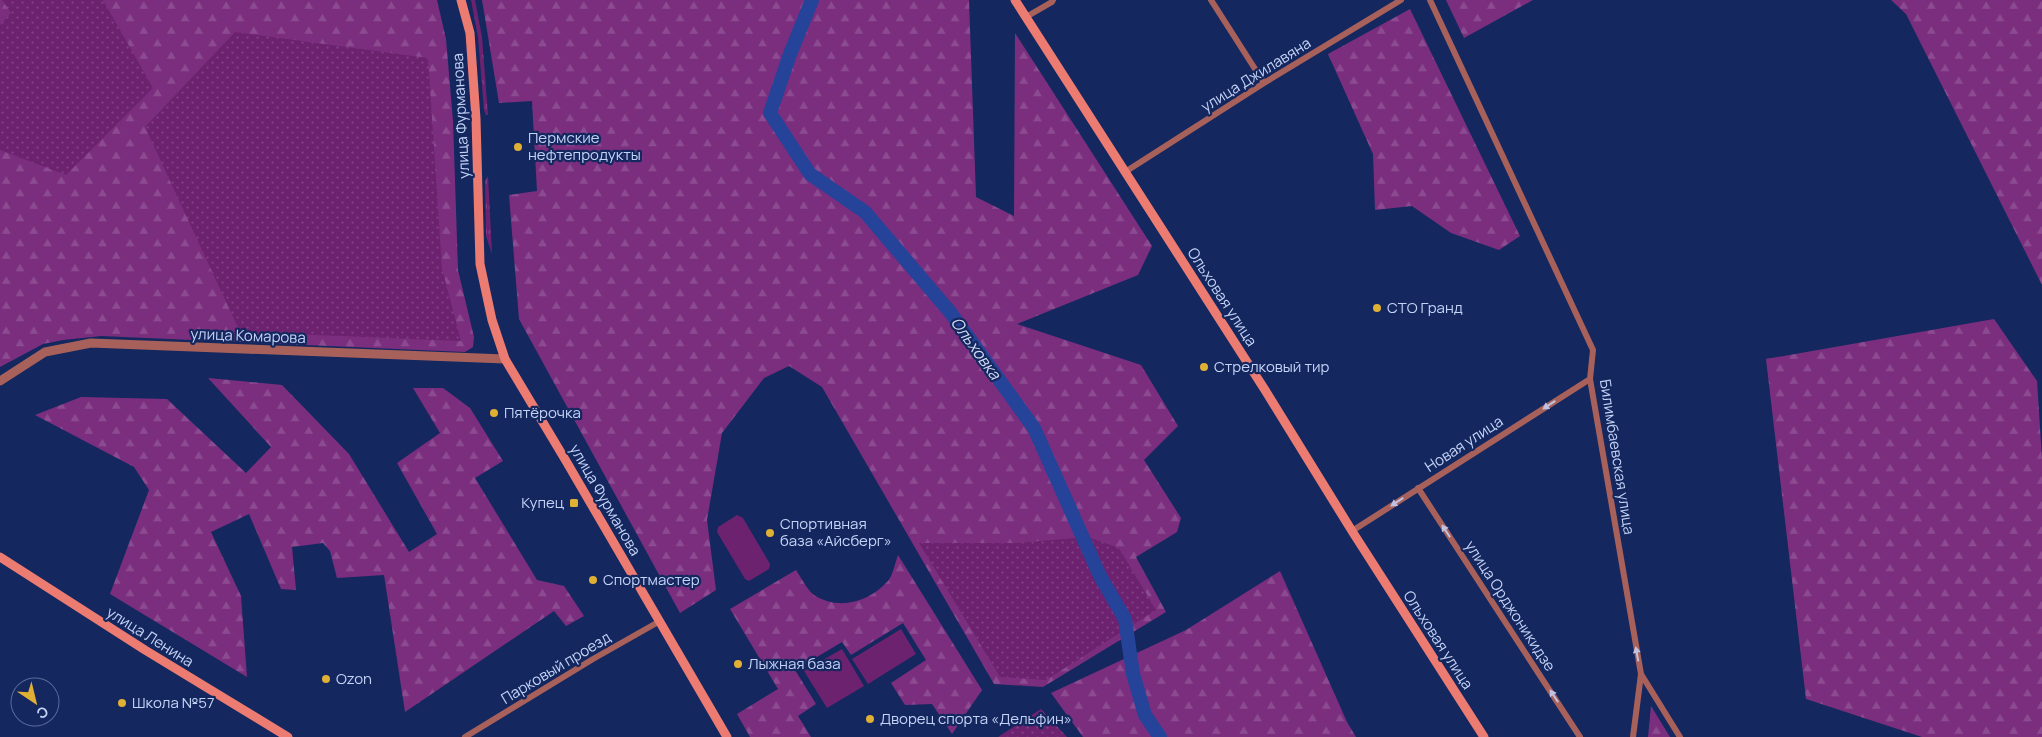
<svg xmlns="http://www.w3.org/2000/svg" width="2042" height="737" viewBox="0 0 2042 737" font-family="Manrope,sans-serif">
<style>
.grass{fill:url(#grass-tufts)}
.forest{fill:url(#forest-firs)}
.park{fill:url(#park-dots)}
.garden{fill:#6d2270}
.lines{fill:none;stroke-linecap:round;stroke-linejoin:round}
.river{stroke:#26439a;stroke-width:14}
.minor{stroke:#a7615a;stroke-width:6}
.tertiary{stroke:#a7615a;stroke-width:9}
.secondary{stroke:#ec7b72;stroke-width:9}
.oneway{fill:#c0c2df}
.poi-dot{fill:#e0b034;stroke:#14275f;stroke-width:2}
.labels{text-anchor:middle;stroke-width:4.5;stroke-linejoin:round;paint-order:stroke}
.street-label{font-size:15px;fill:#c4d3f6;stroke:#14275f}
.poi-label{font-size:15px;fill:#c4d3f6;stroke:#14275f;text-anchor:start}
.water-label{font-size:16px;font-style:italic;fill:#d2ddf5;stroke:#14275f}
</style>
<defs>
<pattern id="grass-tufts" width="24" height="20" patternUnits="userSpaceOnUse" patternTransform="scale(1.25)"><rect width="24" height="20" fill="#6d2270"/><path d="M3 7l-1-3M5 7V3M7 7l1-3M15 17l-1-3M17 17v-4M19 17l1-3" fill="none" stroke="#804185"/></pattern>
<pattern id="forest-firs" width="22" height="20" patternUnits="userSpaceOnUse" patternTransform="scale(1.25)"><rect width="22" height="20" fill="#7b2e7e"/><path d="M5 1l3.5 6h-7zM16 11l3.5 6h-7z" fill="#8c4b91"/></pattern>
<pattern id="park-dots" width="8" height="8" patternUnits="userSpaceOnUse" patternTransform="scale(1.25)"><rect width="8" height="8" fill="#6d2270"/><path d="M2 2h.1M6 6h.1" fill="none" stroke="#804185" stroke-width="1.8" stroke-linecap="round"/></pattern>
</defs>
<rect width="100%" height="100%" fill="#14275f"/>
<path class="grass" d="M471,0H475L482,37L488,115H486L484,110L478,37Z
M488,176L492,254L486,236L485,181Z"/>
<path class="forest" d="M0,0H437L446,39L453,121L458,270L474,337L473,347L465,352L101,336L63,340L43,344L0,367Z
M482,0H969L976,197L1014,216L1015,33L1152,246L1138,275L1017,324L1141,365L1178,426L1144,460L1181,518L1177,532L1136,557L1166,612L1043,687L994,684L822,387L789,366L764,378L722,433L707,520L716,590L680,613L519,319L509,195L537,191L532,101L499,103Z
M1446,0H1533L1464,38Z
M1891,0H2042V285L1906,14Z
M1410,9L1520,236L1499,250L1451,233L1412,206L1375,210L1373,154L1328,54Z
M1994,319L2037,381L2042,459V737H1922L1806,699L1766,359Z
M208,378L282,385L349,454L409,552L437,534L397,463L440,433L413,388H443L470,408L503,461L475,478L537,580L564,586L584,616L566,626L554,611L405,712L384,575L337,578L330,551L323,543L292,547L296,590L281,589L249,514L211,532L241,596L247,677L110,594L149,490L134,467L35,415L81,397L167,399L246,473L271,447Z
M898,555L982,690L952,734L932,704L905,705L891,683L926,660L903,623L851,655L842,642L795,670L816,704L798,716L811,737H750L737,714L778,689L730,609L796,570C801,577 807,590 814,595C839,611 869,602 888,581C893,575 895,563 898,555Z
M1280,571L1347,722L1356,737H1083L1051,693L1186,630Z
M1651,706L1670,737H1648Z"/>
<path class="park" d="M2,0H103L153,88L66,175L0,150V25L11,13Z
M235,32L428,58L442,268L461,341L240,332L145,127Z
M1088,537L1119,548L1156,610L1046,680L1000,677L919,543H1016Z
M1041,709L1067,737H998Z"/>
<path class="garden" d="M737,515L743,518L770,564L769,569L749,581L745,579L717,532L718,527Z
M901,629L916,654L868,684L852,659Z
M842,649L864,686L827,708L804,671Z"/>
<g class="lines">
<path class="river" d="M812,0L790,54L770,113L810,174L865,212L950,312L1034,428L1100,576L1125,619L1133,674L1145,715L1160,737"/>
<path class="minor" d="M1211,0L1264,83
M1430,0L1593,350L1590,379L1641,674L1633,737
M1026,17L1052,2L1053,0
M1125,172L1264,83L1401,0
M1418,488L1580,737
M1352,531L1590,379
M1641,674L1680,737
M465,737L593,659L660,621"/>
<path class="tertiary" d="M0,381L45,352L91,343L505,359"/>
<path class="secondary" d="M461,0L470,33L476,119L480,264L492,320L505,359L566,461L727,737
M1015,0L1265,390L1352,531L1484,737
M0,557L145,650L288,737"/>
</g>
<defs><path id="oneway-solid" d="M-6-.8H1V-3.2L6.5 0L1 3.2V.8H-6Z" transform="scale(1.25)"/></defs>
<g class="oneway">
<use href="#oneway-solid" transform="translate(1549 405) rotate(147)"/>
<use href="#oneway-solid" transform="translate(1397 502) rotate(147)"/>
<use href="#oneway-solid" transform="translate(1446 531) rotate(-123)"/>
<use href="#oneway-solid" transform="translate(1637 654) rotate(-100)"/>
<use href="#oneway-solid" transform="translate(1554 696) rotate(-123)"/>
</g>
<g class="poi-dot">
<circle cx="518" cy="147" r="5"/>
<circle cx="1377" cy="308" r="5"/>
<circle cx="1204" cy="367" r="5"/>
<circle cx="494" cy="413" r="5"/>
<rect x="569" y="498" width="10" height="10" rx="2.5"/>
<circle cx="770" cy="533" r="5"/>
<circle cx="593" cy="580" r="5"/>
<circle cx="738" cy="664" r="5"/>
<circle cx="326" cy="679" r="5"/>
<circle cx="122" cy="703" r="5"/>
<circle cx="870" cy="719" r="5"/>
</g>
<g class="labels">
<g class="street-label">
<text transform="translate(1256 75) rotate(-32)" y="5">улица Джилавяна</text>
<text transform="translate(461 116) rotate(-93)" y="5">улица Фурманова</text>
<text transform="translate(1222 297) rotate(57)" y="5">Ольховая улица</text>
<text transform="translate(248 336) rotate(2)" y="5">улица Комарова</text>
<text transform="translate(1464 444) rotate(-33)" y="5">Новая улица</text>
<text transform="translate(1617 457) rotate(81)" y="5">Билимбаевская улица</text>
<text transform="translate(605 500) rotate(60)" y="5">улица Фурманова</text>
<text transform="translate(1510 606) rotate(57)" y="5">улица Орджоникидзе</text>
<text transform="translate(150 637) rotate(32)" y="5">улица Ленина</text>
<text transform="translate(1438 640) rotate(57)" y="5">Ольховая улица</text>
<text transform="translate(556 668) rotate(-31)" y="5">Парковый проезд</text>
</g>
<g class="poi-label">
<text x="528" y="143">Пермские<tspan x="528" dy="17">нефтепродукты</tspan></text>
<text x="1387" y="313">СТО Гранд</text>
<text x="1214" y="372">Стрелковый тир</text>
<text x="504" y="418">Пятёрочка</text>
<text x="564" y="508" text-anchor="end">Купец</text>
<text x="780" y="529">Спортивная<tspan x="780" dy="17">база «Айсберг»</tspan></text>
<text x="603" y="585">Спортмастер</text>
<text x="748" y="669">Лыжная база</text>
<text x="336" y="684">Ozon</text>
<text x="132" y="708">Школа №57</text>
<text x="880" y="724">Дворец спорта «Дельфин»</text>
</g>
<g class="water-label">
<text transform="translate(976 348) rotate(54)" y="6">Ольховка</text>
</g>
</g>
<g transform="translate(35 702) rotate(145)"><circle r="24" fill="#14275f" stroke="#5a6c9b"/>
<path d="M0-4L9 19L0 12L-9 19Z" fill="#e0b034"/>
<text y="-8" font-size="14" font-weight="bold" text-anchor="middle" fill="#c4d3f6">С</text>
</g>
</svg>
